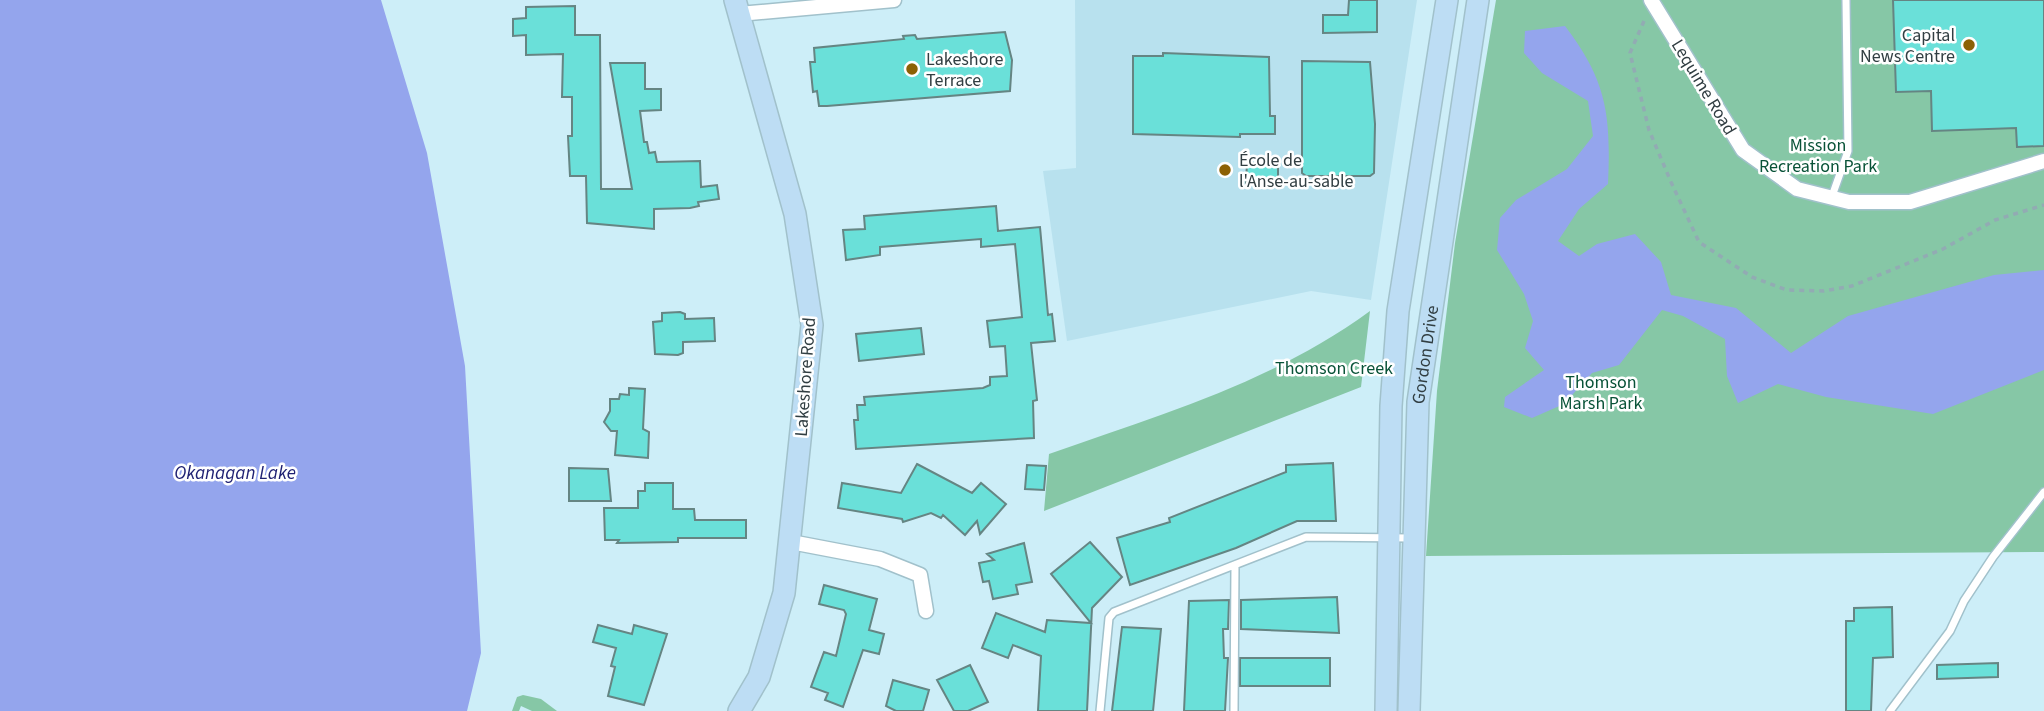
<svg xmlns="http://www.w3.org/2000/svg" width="2044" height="711" viewBox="0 0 2044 711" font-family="'Source Sans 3',sans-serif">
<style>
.built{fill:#b8e1ee}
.green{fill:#86c7a6}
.water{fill:#94a5ed}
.building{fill:#6ae0d9;stroke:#658583;stroke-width:2}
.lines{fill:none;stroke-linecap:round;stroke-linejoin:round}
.service-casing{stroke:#a1c1cb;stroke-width:10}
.minor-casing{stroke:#a1c1cb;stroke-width:17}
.secondary-casing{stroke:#a1c1cb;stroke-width:24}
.path{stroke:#92abb3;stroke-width:3.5;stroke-dasharray:5 5;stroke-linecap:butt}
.service{stroke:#fff;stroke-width:7}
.minor{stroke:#fff;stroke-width:14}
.secondary{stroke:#bdddf4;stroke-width:21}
.poi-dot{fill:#8c6105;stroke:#fff;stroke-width:2.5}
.labels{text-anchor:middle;stroke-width:5;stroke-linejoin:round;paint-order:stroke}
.poi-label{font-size:18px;fill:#313e42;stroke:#fff;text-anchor:start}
.street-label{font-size:18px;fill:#313e42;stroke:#fff}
.park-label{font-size:18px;fill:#085237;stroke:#fff}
.water-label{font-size:19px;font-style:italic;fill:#1f2173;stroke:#fff}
</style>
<rect width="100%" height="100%" fill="#cdeef8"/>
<path class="built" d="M1075,0H1417L1371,300L1311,291L1067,341L1043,171L1076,168Z"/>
<path class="green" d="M1496,0H2044V552L1426,556L1437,391L1455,243Z
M1370,311L1361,387L1044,511L1049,454C1163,414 1271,383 1370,311Z
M523,695L541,699L557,711H532L521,706L519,711H512L517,697Z"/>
<path class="water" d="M0,0H381L427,153L465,366L481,653L467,711H0Z
M1565,26C1607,81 1611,115 1608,184L1579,209L1558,241L1579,256L1597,244L1635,234L1661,262L1671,295L1736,308L1791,353L1848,316L1994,275L2044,270V370L1933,414L1826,397L1778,384L1738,403L1727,376L1725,339L1683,316L1662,310L1619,365L1592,373L1564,404L1532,418L1504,407L1505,397L1544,370L1525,348L1533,321L1524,294L1497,250L1500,218L1516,200L1567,169L1593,136L1588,101L1542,73L1524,53L1525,31Z"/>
<path class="building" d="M1349,0H1377V32L1323,33V15H1348Z
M1893,0H2044V146L2017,147L2016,128L1932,131L1931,91L1896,92Z
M575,6V35H600L601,189H632L610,63H645V89H661V110L640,111L644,142H647L649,153L655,152L657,162L700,161L701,187L717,185L719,199L698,202L699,206L690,208L654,209V229L587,223L586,176H570L568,136H572V97H562L563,54L526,55V35L513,36V19L526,18V7Z
M1005,32L1012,60L1010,91L827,106H819L817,91L813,92L810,62H815L814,48L904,39L903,36L915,35L917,39Z
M1163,53L1269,57L1270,116H1275V134H1240V137L1133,134V56H1163Z
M1302,61L1370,62L1375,124L1374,173L1370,176H1306L1302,173Z
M1247,163L1278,164V183H1246Z
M996,206L998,231L1040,227L1048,315L1052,314L1055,341L1031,343L1037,400L1033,401L1034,438L856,449L854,420H858L857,405H865L864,397L983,388L990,385V377L1007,376L1005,346L990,347L987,321L1022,317L1015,244L981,247V239L880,247V255L846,260L843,230L865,229L864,216Z
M680,312L685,314V319L714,318L715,341L683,342V353L678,355L655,354L653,322L662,321V313Z
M921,328L924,354L859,361L856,334Z
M629,388L645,389L643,429L649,432L648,458L615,455L617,431H611L604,422L610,411V399H619L620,394L629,395Z
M1333,463L1336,521H1297L1236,548L1130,585L1117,538L1170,522L1169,518L1286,472V465Z
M917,464L972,493L981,483L1006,504L980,534L977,521L965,535L943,515L941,518L931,513L903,522L902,519L838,508L842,483L901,493Z
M1027,465L1046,466L1044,490L1025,489Z
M569,468L608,469L611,501H569Z
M645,483H673V509H694L695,520H746V538H678V542L617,543L619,540H605L604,508H638V491H645Z
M1090,542L1122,577L1092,608L1087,711H1038L1041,656L1013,645L1008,658L982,648L996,613L1045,632L1047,620L1091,623L1051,574Z
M1024,543L1032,582L1016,585L1018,594L993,599L989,581L983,582L979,563L994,560L987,554Z
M824,585L877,599L869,630L884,634L879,654L863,650L843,707L825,700L828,693L811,687L824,652L836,656L846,614L844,610L819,604Z
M1337,597L1339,633L1241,629V600Z
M1229,600L1228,629H1223L1224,658H1228L1225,711H1184L1189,601Z
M1892,607L1893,657L1873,658L1871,711H1846V621H1854V608Z
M598,625L632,634L634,625L667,634L644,705L608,696L615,667L611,666L616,648L593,642Z
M1122,627L1161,629L1153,711H1112Z
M1240,658H1330V686H1240Z
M1998,663V677L1937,679V665Z
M970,665L988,702L968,711H954L937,680Z
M893,680L929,690L923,711H896L886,706Z"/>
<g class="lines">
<defs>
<path id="service" d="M1831,199L1848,151L1846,0
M1100,711L1109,618L1114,612L1306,537L1411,538
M1234,711L1235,565
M1890,711L1950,631L1964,601L1993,557L2044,492"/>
<path id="minor" d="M1651,0L1743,150L1797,189L1849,202H1910L2044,161
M739,14L894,0
M791,542L880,559L920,575L926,611"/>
<g id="secondary">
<path d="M735,0L795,214L812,325L784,593L759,677L739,711"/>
<path d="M1386,711L1391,406L1398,311L1447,0"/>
<path id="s1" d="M1409,711L1418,402L1478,0"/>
</g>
</defs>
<use href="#service" class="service-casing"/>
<use href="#minor" class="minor-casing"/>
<use href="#secondary" class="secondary-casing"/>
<path class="path" d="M1644,21L1630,53L1649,130L1671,182L1699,242L1752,277L1787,290L1824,291L1852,286L1943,249L1995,220L2044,205"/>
<use href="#service" class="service"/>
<use href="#minor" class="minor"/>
<use href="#secondary" class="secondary"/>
</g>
<g class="poi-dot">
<circle cx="1969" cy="45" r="7"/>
<circle cx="912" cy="69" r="7"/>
<circle cx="1225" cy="170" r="7"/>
</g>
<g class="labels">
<g class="poi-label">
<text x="1955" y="41" text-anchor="end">Capital<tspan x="1955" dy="21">News Centre</tspan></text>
<text x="926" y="65">Lakeshore<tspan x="926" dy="21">Terrace</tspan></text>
<text x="1239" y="166">École de<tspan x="1239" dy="21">l'Anse-au-sable</tspan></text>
</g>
<g class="street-label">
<text transform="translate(1704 87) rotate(59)" y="6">Lequime Road</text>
<text dy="6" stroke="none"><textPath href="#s1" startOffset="357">Gordon Drive</textPath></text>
<text transform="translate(805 377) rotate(-86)" y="6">Lakeshore Road</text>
</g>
<g class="park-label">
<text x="1818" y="151">Mission<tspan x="1818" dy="21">Recreation Park</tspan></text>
<text x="1334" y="374">Thomson Creek</text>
<text x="1601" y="388">Thomson<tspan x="1601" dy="21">Marsh Park</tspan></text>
</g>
<g class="water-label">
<text x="235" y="479">Okanagan Lake</text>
</g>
</g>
</svg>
